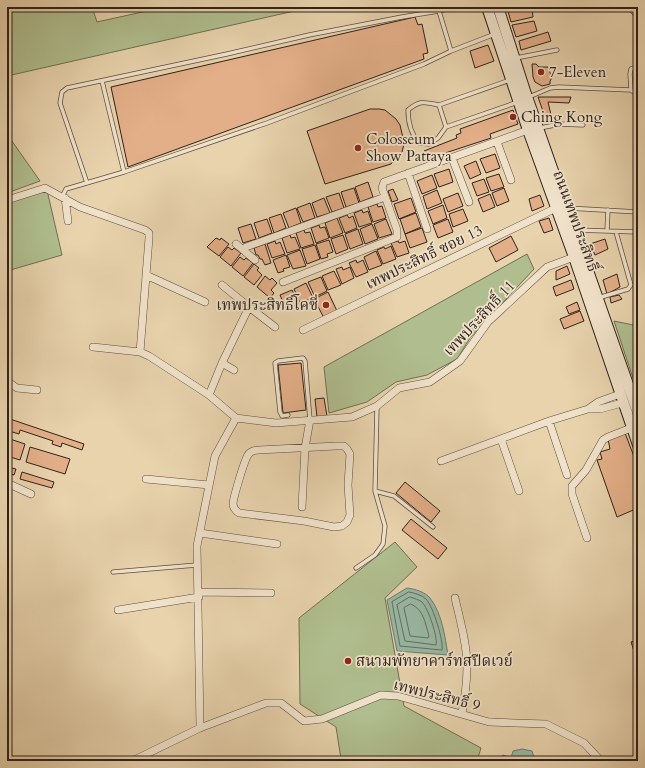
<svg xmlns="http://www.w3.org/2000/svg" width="645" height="768" viewBox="0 0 645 768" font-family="Cardo,'Noto Serif Thai',serif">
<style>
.green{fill:#b0be8f;stroke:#707055}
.water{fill:#98b9a5;stroke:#6e7d6e}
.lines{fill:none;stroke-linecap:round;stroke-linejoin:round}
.shore{stroke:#646e60;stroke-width:1}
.building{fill:#e3af88;stroke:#2f221b}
.lane-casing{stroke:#5d4e40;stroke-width:5}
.street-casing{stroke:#5d4e40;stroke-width:8}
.secondary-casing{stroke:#2f221b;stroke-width:12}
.lane{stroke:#f0e2ca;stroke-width:3.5}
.street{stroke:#f0e2ca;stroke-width:7}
.secondary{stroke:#f0e2ca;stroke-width:10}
.poi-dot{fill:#8f2418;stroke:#f0e2ca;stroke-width:1.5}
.labels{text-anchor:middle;stroke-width:3.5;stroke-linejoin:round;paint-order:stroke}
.poi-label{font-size:15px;fill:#2f221b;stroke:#f0e2ca;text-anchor:start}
.street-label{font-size:15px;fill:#2f221b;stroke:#f0e2ca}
</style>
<rect width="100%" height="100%" fill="#e8d3ad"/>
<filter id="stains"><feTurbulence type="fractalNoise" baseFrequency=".005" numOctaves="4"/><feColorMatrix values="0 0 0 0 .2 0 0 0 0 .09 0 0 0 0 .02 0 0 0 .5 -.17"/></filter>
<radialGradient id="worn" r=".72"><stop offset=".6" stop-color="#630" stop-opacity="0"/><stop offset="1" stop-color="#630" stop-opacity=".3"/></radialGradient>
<path class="green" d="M7,7H92L97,22L165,7H312L7,76Z
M7,134L40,181L7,193Z
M46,186L62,255L7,271V200Z
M527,254L534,269L470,338L457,359L427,375L396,382L367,402L329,413L324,367Z
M614,321L638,326V393Z
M395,542L417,567L385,598L404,706L481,748L477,761H340L341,759L336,727L300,704L299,618Z"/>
<path class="water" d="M407,588C415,589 425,592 430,598C442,613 445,637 448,655L397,651L387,600Z
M522,749L532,751L534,757H527V761H498L503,755L511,758L513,751Z"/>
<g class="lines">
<path class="shore" d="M409,592C414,593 422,595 426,599C433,606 444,642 442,650L400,646L392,602Z
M410,597C414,598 419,600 422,602C428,608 438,637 436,645L405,641L397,605Z
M411,604C424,610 425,623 429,636L428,638L410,636L404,608Z"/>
</g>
<path class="building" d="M511,7H532L533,17L511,22L507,8Z
M415,17L418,25L422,24L428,53L423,54L424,59L128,167L111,87Z
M534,21L537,31L516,37L512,25Z
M548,32L551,41L521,50L519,41Z
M488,45L494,61L475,68L470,51Z
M532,64H536L539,67H548L552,78L550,81V84L542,86L535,82L533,77Z
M538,97H571L569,103L548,102L551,115L545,117Z
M370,109H379L385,110L396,119L400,125L403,138L404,144L402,152L391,164L325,184L307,131Z
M513,110L518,124L490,134L491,138L427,159L424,151L457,138L456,135L461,133L460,129Z
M495,154L500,168L486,173L480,159Z
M476,161L481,174L470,179L464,166Z
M449,169L453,182L439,187L434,174Z
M499,174L504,187L491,191L486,178Z
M432,175L437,188L422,194L417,181Z
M484,179L489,192L477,196L472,183Z
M368,182L373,197L360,202L355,187Z
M354,188L359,203L346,207L341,192Z
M504,188L509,201L497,206L492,193Z
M393,189L398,200L392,202L388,191Z
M437,190L442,203L427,209L423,196Z
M339,193L344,208L332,212L326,197Z
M458,193L463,206L448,212L443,199Z
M490,194L495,207L483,212L478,199Z
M540,195L544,206L532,211L529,199Z
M324,198L330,213L317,217L312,203Z
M411,198L416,212L399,219L394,204Z
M310,203L315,218L303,222L297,208Z
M377,204L378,207L382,206L386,218L373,222L368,207Z
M443,205L447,218L433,224L428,211Z
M296,208L301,223L289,228L283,213Z
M463,209L468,221L453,227L449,214Z
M362,210L363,213L368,211L372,223L359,227L354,213Z
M416,213L421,227L405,234L400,219Z
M281,214L286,228L274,233L269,218Z
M347,215L349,218L353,216L357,228L345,233L339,218Z
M337,218L343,233L330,238L325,223Z
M549,218L553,230L544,233L539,221Z
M267,219L272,233L259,238L254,223Z
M386,219L392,234L379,238L374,224Z
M448,219L453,232L438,238L433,225Z
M251,224L256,239L243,243L238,228Z
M372,224L378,239L365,244L360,229Z
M319,225L320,228L325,227L329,238L316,243L311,228Z
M422,228L427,242L410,248L405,234Z
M358,229L363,244L350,249L345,234Z
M304,230L305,233L310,232L314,244L301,248L296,233Z
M290,235L291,238L295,237L300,249L287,253L282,238Z
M343,235L348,249L336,254L331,239Z
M511,236L518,250L496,262L489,248Z
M216,238L220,240L221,238L229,244L219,256L207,247Z
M605,239L608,249L595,255L590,244Z
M329,240L333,252L327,254L328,257L321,259L316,244Z
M275,241L276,244L280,242L285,254L272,258L267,244Z
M398,241L399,243L405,241L409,253L397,257L391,243Z
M265,244L271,263L265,265L262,259H260L258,255H256L254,248Z
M315,245L320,259L307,264L302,249Z
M391,246L396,259L383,264L377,250L384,247L385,249Z
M228,247L232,250L234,248L241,253L231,266L220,257Z
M300,250L306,266L293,269L287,255Z
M376,251L382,265L369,270L364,257Z
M286,255L290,267L283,269L284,271L278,273L273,260Z
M240,257L244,260L246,258L253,263L243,276L232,267Z
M356,260L357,263L363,260L368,272L356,277L349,263Z
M254,264L259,268L257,270L262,275L254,285L244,277Z
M567,266L570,274L556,280V271Z
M342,267L343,270L350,267L354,278L342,284L336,269Z
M334,271L341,285L328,290L322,276Z
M617,274L620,287L607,294L603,280Z
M265,276L270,280L272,278L277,283L271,290L274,293L270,298L257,287Z
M321,277L327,291L315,297L308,282Z
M571,280L574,289L556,296L553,287Z
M306,283L313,298L300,303L294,289Z
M292,290L299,304L286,309L280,295Z
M328,292L337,311L324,318L314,299Z
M619,295L622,299L611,303L610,297Z
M577,302L580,310L569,314L566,307Z
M580,311L584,321L564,329L560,319Z
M301,363L306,410L283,413L278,365Z
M324,398L327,416L317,417L315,399Z
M7,418L84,444L82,450L62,443L61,447L52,444L53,441L20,430L19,434L9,431L11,427L7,425Z
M625,433L638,467V508L617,517L597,460L602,459L600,452L610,449L608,439Z
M7,438L25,444L20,460L7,456Z
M30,447L70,459L65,474L26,462Z
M7,467L16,469L14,475L7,473Z
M22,472L54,482L52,488L20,479Z
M405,482L440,511L431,522L396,493Z
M411,519L447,548L438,559L402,530Z
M638,640V663L631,642Z"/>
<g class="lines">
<defs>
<path id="lane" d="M629,7L638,18
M439,11L451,51
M516,58L557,50
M510,80L439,105C424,102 420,100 408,110C408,123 411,134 419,143L429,144L438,138L446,127L518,102
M631,90L630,74L631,69L638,67
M529,97L550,88L559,87L631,90L638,95
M439,105L446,127
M540,128L560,124L583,125
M124,172L267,123L424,64L451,51L495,34
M87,183L60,103L62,92L67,88L227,54L309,35L402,17L439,11L454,7
M62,197L66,189L124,172L102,81
M567,208L638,212
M575,230L638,232
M607,231L608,210
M598,298L628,289L631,285L616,232
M288,415L282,416L280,412L275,363L278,361L303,358L305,361L310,420
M375,491L394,496L433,527
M638,561V562
M356,568L375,555L383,544L385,526L375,491L377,407
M113,572L197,565"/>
<path id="street" d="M497,142L511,180
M452,158L469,202
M408,173L427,229
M65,198L68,221
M7,200L45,188L80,207L145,230L149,233V238L140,352
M236,244L255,260
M243,250L246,247L385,197
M146,275L205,302
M283,282L397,237V230L382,188L384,182L528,130
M222,285L249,307
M303,330L556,208
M93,347L140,352L149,356L209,395L236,418L276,423L352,417L377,406L399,388L430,382L460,361L488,322L547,267L574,257
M222,363L234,370
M7,381L17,388L37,390
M209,395L222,363L249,307L275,327
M588,409H600L622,403
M549,421L567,475
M501,439L519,491
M336,446H344L347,449L350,454L348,485L350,515L347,522L342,526L334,527L304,521L239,513C236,511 233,508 233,503C234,496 244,461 248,455C250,451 254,450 259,450Z
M441,461L549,421L588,409L598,402L620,394
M146,479L209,485
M7,483L31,494
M302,507L305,448L310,420
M200,533L277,544
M587,538L572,494V486L586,470L603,440L608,437L631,428
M199,592L271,593
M455,598C460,620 467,644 467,666C467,682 465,697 462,713
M118,610L199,597
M200,728L197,546L215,456L236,418
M132,761L200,728L266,703H281L304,721L322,719L381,695L398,696L489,722L546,724L584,743L601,761"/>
<path id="secondary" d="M487,7L528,130L574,257L638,445
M498,7L526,94L638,413"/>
</defs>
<use href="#lane" class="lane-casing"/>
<use href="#street" class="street-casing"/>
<use href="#secondary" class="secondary-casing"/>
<use href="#lane" class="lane"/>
<use href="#street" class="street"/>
<use href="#secondary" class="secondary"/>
</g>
<g class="poi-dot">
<circle cx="541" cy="72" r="4"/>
<circle cx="513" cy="117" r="4"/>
<circle cx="358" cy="148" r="4"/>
<circle cx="326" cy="305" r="4"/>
<circle cx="348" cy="661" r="4"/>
</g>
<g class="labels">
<g class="poi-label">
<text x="549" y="77">7-Eleven</text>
<text x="521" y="122">Ching Kong</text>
<text x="366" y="144">Colosseum<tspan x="366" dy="17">Show Pattaya</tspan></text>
<text x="318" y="310" text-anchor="end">เทพประสิทธิ์โคซี่</text>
<text x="356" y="666">สนามพัทยาคาร์ทสปีดเวย์</text>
</g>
<g class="street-label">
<text transform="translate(576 221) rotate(70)" y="5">ถนนเทพประสิทธิ์</text>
<text transform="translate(424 257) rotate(-26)" y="5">เทพประสิทธิ์ ซอย 13</text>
<text transform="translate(479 318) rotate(-47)" y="5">เทพประสิทธิ์ 11</text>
<text transform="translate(437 695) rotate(14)" y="5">เทพประสิทธิ์ 9</text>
</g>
</g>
<rect width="645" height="768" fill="none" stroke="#e8d3ad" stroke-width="24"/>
<rect x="8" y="8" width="629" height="752" fill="none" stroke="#2f221b" stroke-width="2"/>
<rect x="12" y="12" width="621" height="744" fill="none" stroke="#2f221b"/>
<rect width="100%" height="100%" filter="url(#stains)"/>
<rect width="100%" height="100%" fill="url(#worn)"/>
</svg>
